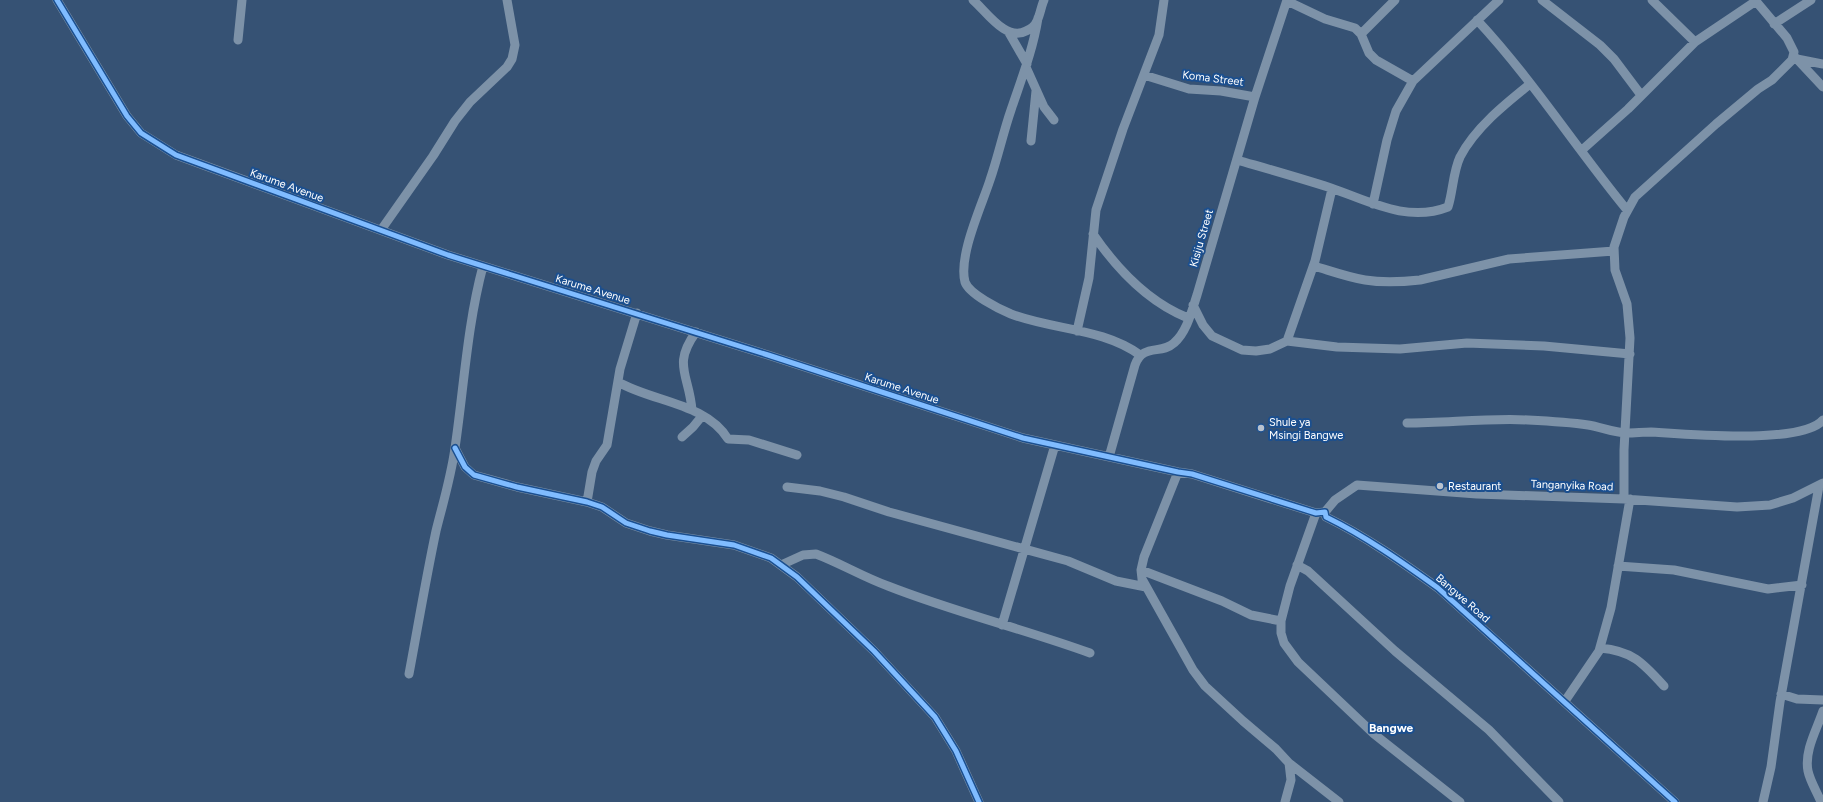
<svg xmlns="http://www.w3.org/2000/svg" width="1823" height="802" viewBox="0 0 1823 802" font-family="Figtree,sans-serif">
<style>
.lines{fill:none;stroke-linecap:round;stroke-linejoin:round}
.minor{stroke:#7d92a8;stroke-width:9}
.cycleway-casing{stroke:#1b4f8f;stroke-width:8}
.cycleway{stroke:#80bcff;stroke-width:5}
.poi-dot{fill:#b9c2ce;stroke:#1b4f8f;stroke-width:1.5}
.labels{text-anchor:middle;stroke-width:4;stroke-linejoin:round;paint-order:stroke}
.street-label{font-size:11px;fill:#fff;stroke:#1b4f8f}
.poi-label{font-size:11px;fill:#fff;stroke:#1b4f8f;text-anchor:start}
.neighbourhood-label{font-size:12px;font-weight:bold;fill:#fff;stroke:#1b4f8f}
</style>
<rect width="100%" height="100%" fill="#365274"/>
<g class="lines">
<path class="minor" d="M57,0L127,116L141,133L176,155L448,255L768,355L1023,438L1178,472L1192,474L1316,513L1325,512L1326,517C1365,536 1402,562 1438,588L1675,802
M973,0C986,11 1006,42 1026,31C1031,29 1035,26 1037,21C1040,15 1041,7 1044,0
M1542,0L1600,45L1614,59L1641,95
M1652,0L1695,42
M1287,1L1325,19L1355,28L1361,34L1369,53L1376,60L1413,81
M1038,18C1033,50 1021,80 1011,110C1003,133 998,157 990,180C982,205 958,256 965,282C969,294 999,309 1011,314C1053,330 1103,328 1140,355
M1477,20C1532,79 1576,148 1627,210
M1774,24L1811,0
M1008,31L1027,64
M1361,34L1395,0
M238,40L242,0
M1794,56L1823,87
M1797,59L1823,64
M1026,67L1044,107L1054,120
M1144,75L1189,89L1221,91L1255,97
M1031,141L1036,91
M1582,150L1628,109L1695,42L1756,1
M1237,160C1268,169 1300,178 1331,188C1369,201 1407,223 1448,207C1453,191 1453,172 1460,157C1475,128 1505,104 1530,84
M1373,204L1387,140L1396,111L1413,81L1499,0
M381,230L433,156L455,121L470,102L507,67L512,59L515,45L507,0
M1093,234C1117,269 1148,302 1188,318
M1314,266C1331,271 1347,277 1365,280C1383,283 1402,282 1420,280L1509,259L1614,251
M1193,305L1203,325L1212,336L1242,350L1256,351L1270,349L1287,341L1337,347L1400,349L1467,343L1544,346L1630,354
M1077,331L1089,278L1096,210L1123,129L1159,35L1164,0
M1287,341L1315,261L1332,189
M618,382C653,402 706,403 728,439L749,440L797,455
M692,410C689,374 672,365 696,332
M1407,423C1447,423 1487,418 1528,420C1548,421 1568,422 1588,425C1601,427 1614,433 1627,433C1635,433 1643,432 1651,432C1684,434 1802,445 1823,420
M682,437L693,427L702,416
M455,448L465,467L474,475L517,487L587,502L602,507L626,523L650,531L667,535L734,545L771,558L797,577L874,651L935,717L956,751L979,802
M1109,457L1135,365C1143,343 1161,355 1174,343C1187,332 1192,310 1197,295L1255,97L1287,0
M1178,472L1144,557L1141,570L1142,579L1193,670L1205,686L1243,721L1276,749L1289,763L1291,780L1285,802
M787,487L820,491L844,497L889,512L1068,561L1116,581L1146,587
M1624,499V450L1630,338L1627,304L1615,270L1614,247L1624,217L1635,197L1716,124L1758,89L1772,80L1792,60L1794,52L1787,38L1755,0
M587,502L592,472L596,461L607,445L620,369L637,313
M1325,512L1335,500L1357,485L1477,494L1624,499L1737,507L1770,505L1793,498L1823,483
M1316,513L1290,586L1281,621V633L1284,643L1298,662L1374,734L1460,802
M781,565L803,555L816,554C840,563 863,577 888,586C954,612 1024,629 1090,653
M1297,565L1308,571L1395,651L1489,730L1559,802
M1618,566L1674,570L1768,589L1802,585
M1141,570L1222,601L1251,615L1281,621
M1002,625L1055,445
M1600,648C1633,651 1643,663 1664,686
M409,674C418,626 426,578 436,531C443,503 451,477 455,448C464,387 467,326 483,266
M1781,694L1797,699L1823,700
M1565,701L1599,651L1611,608L1630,499
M1289,763L1339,802
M1763,802L1771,767L1780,702L1819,486
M1821,802C1817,792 1810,781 1808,771C1804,751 1817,729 1823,711"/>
<defs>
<path id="cycleway" d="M57,0L127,116L141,133L176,155L448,255L768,355L1023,438L1178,472L1192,474L1316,513L1325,512L1326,517C1365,536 1402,562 1438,588L1675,802
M455,448L465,467L474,475L517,487L587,502L602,507L626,523L650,531L667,535L734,545L771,558L797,577L874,651L935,717L956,751L979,802"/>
</defs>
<use href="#cycleway" class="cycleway-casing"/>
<use href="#cycleway" class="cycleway"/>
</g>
<g class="poi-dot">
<circle cx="1261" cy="428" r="4"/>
<circle cx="1440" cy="486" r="4"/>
</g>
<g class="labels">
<g class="street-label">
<text transform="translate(1213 78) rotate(7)" y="4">Koma Street</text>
<text transform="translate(287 185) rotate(20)" y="4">Karume Avenue</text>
<text transform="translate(1201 238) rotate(-74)" y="4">Kisiju Street</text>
<text transform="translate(593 289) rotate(17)" y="4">Karume Avenue</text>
<text transform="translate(902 388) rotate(18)" y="4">Karume Avenue</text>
<text transform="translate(1572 485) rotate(2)" y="4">Tanganyika Road</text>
<text transform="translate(1463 598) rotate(41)" y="4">Bangwe Road</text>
</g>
<g class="poi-label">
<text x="1269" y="426">Shule ya<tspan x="1269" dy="13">Msingi Bangwe</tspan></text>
<text x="1448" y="490">Restaurant</text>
</g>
<g class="neighbourhood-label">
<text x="1391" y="732">Bangwe</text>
</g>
</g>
</svg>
